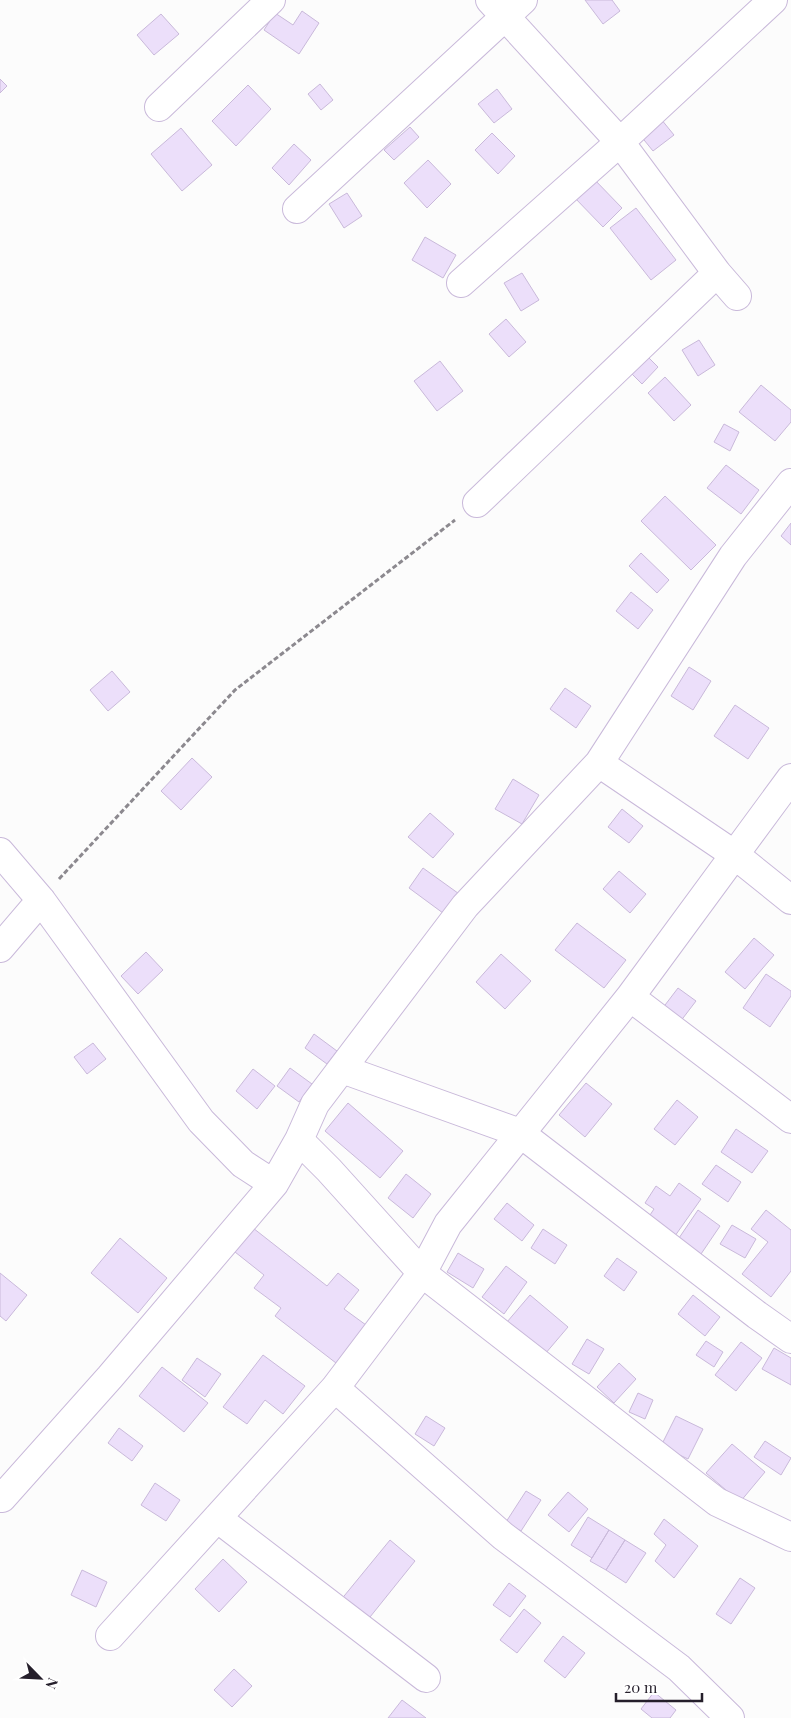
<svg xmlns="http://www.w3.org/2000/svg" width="791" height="1718" viewBox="0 0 791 1718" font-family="'Playfair Display',serif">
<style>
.building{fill:#ecdffa;stroke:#c9b9da}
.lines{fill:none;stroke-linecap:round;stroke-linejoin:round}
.street-casing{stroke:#c9b9da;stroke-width:30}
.path{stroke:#8c898f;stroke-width:3;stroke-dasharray:5 2.5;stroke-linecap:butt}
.street{stroke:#fff;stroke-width:28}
</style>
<rect width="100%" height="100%" fill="#fcfcfc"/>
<path class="building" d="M585,0H612L620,11L603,24Z
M302,11L319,23L299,54L264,30L275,13L293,25Z
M161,14L179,34L154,55L137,35Z
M0,79L7,86L0,93Z
M320,84L333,100L321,110L308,94Z
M248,85L271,109L236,146L212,121Z
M497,89L512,109L494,123L478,104Z
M661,119L674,135L653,151L640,135Z
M410,127L419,137L394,160L384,150Z
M181,128L212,165L182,191L151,154Z
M492,133L515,156L498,174L475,150Z
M294,144L311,160L289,185L272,168Z
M428,160L451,184L427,208L404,183Z
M592,177L622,208L603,227L573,196Z
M347,193L362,216L344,228L329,204Z
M636,208L676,260L651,280L610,228Z
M425,237L456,255L443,278L412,260Z
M522,273L539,300L521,311L504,283Z
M506,319L526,342L509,357L489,334Z
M699,340L715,365L698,376L682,350Z
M648,357L658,367L642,384L632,374Z
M440,361L463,391L437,411L414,381Z
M665,377L691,405L674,421L648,393Z
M761,385L791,410V422L775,441L739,412Z
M724,424L739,432L730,451L714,442Z
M726,465L759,490L741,514L707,488Z
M665,496L716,545L691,570L641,521Z
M791,523V545L781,536Z
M641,553L669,580L657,593L629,566Z
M631,592L653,610L638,629L616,611Z
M689,667L711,681L693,710L671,696Z
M112,671L130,692L108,711L90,690Z
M565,688L591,706L576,728L550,709Z
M735,705L769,728L748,759L714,736Z
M192,758L212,777L181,810L161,791Z
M513,779L539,795L522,824L495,809Z
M622,809L643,826L629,843L608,827Z
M430,813L454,834L433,858L408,837Z
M423,868L462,896L447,916L409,888Z
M619,871L646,894L630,913L603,889Z
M577,923L626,960L604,988L555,950Z
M754,938L774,955L745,989L725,972Z
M146,952L163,970L138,994L121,976Z
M501,954L531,981L505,1009L476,982Z
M766,974L791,991V996L770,1027L743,1008Z
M678,988L696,1001L680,1022L662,1009Z
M314,1034L337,1051L327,1064L305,1048Z
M93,1043L106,1059L87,1074L74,1057Z
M290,1068L312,1084L299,1102L277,1086Z
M253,1069L275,1086L257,1109L236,1091Z
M586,1083L612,1104L585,1137L559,1115Z
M677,1100L698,1117L675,1145L654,1129Z
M348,1103L403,1151L380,1178L325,1131Z
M736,1129L768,1151L752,1173L721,1152Z
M716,1165L741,1182L728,1202L702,1184Z
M406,1174L431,1194L413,1218L388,1198Z
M679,1183L701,1199L670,1243L644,1224L654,1209L645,1203L656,1186L670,1196Z
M507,1203L534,1225L522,1241L494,1219Z
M698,1210L720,1226L701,1254L679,1238Z
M766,1210L791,1230V1271L771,1297L742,1274L768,1242L751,1229Z
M732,1225L756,1239L745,1258L720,1244Z
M253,1228L327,1286L338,1273L359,1290L344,1309L366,1325L336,1363L275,1316L281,1308L254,1288L264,1275L235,1252Z
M543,1229L567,1245L555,1264L531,1248Z
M120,1238L167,1278L138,1313L91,1273Z
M458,1253L484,1269L473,1288L447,1272Z
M617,1258L637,1272L624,1291L604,1276Z
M506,1266L527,1282L504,1314L482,1297Z
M0,1273L27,1295L6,1321L0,1316Z
M530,1295L568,1327L545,1354L507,1322Z
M693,1295L720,1317L705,1336L678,1314Z
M587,1339L604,1349L589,1374L572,1364Z
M706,1341L723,1352L714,1367L696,1355Z
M741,1342L762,1358L736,1391L715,1375Z
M774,1348L791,1358V1385L762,1369Z
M263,1355L305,1386L283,1414L265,1400L247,1424L223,1407Z
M197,1358L221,1374L205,1397L182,1380Z
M619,1363L636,1379L614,1403L597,1387Z
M162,1367L208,1403L184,1432L139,1396Z
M638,1393L653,1400L645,1419L629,1412Z
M426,1416L445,1428L434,1446L415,1434Z
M676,1416L703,1429L688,1459L661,1446Z
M119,1428L143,1446L132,1461L108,1443Z
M765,1441L791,1458L781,1475L754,1457Z
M732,1444L765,1472L740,1502L706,1473Z
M155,1483L180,1500L166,1521L141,1505Z
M526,1491L541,1500L521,1531L506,1522Z
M568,1492L588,1509L569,1532L548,1515Z
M588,1517L609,1530L592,1558L571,1545Z
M664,1519L698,1546L674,1578L655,1561L666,1545L654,1534Z
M609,1530L625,1540L606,1570L590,1561Z
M390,1540L415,1561L366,1622L340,1601Z
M625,1540L646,1553L626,1583L606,1570Z
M223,1559L247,1582L219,1612L195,1589Z
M82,1570L107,1582L96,1607L71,1595Z
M740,1578L755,1588L731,1624L716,1614Z
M509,1583L526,1596L510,1617L493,1605Z
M524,1609L541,1623L517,1653L500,1640Z
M563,1636L585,1653L565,1678L544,1661Z
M234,1669L252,1686L232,1707L214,1690Z
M654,1692L676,1710L670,1718H652L641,1709Z
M402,1700L426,1718H388Z"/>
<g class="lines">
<defs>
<path id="street" d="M490,0L620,142L717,273L737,296
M159,107L271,0
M297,209L523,0
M461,283L620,142L773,0
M477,503L717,273
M599,763L735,855L791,900
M0,852L41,900L201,1121L243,1164L274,1184
M0,948L41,900
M630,997L791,1119
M342,1069L520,1133L757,1315L791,1339
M299,1140L329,1170L422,1273L717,1502L791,1537
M335,1388L503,1536L679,1668L730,1718
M2,1498L110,1377L274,1184L299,1140L315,1104L465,906L599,763L733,556L791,483
M217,1518L426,1678
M110,1636L335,1388L422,1273L448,1224L630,997L791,778"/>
</defs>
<use href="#street" class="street-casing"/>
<path class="path" d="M59,879L235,690L455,520"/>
<use href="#street" class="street"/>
</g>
<g transform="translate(40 1678) rotate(114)" stroke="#ffffff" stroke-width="4" paint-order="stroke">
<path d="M0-4L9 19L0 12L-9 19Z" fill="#251f2b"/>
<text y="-8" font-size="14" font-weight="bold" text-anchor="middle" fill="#251f2b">N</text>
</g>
<path d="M616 1693v8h86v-8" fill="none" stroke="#251f2b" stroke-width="2.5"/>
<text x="624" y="1693" font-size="15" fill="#251f2b" stroke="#ffffff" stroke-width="4" paint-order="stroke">20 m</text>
</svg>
